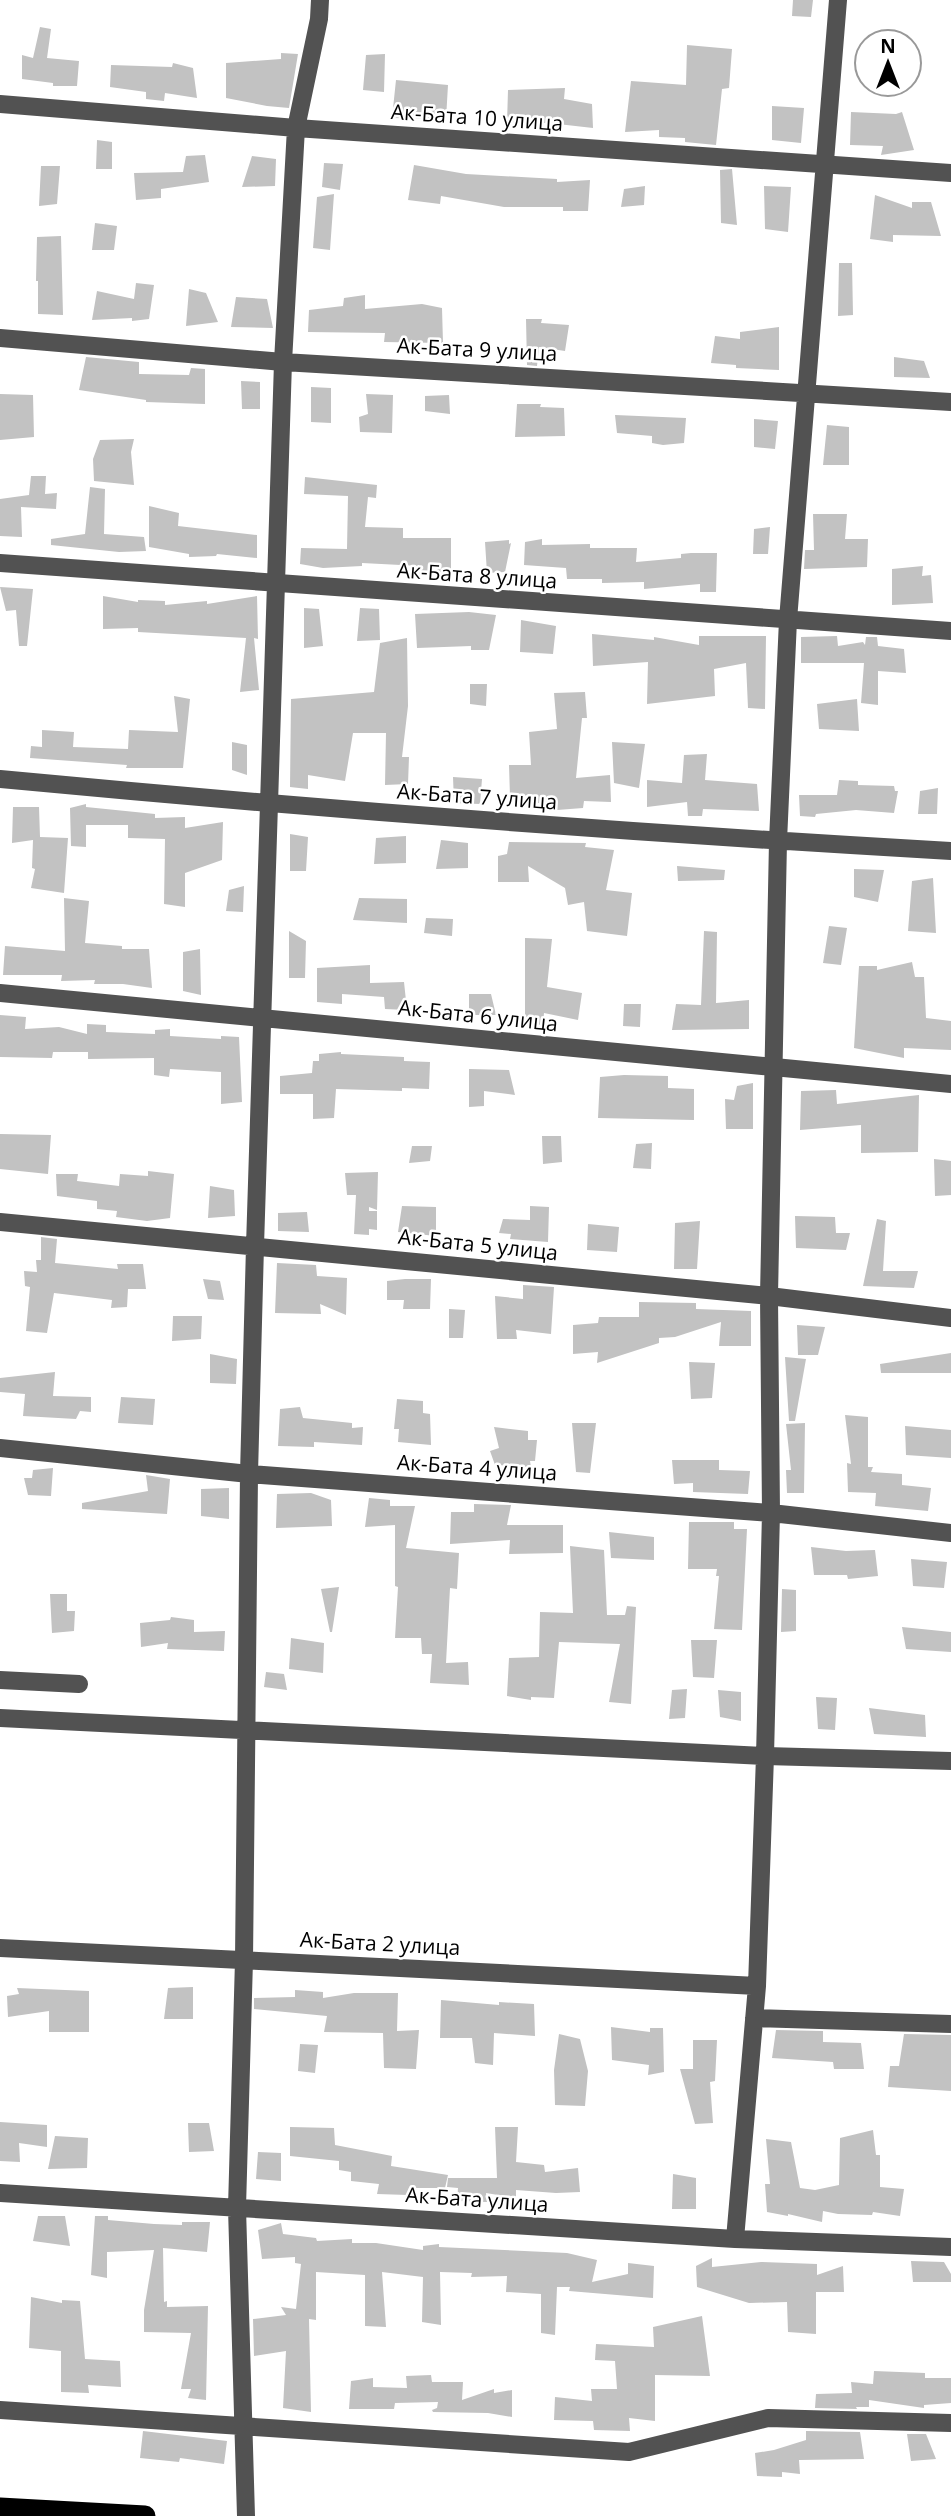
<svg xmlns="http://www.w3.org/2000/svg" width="951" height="2516" viewBox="0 0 951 2516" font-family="'Open Sans',sans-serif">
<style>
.building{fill:#c2c2c2}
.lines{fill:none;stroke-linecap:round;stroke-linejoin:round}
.minor{stroke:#525252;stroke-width:18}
.highway{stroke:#000;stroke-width:21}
.labels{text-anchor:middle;stroke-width:5;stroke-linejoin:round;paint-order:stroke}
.street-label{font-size:21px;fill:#000;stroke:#fff}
</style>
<rect width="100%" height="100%" fill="#fff"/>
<path class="building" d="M793,0H813L811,17L792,16Z
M40,27L51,29L47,58L79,61L77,86H53V83L22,79V55L33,58Z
M687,45L732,49L729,88L722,89L716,145L685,142V138L659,137V130L625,132L631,81L686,85Z
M281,53L298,54L289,108L267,106L226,98V63L281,59Z
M385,54L384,92L363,90L366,55Z
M173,63L193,68L197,98L165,93L164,101L146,99V92L110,87L111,65L172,67Z
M396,80L448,85L446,119L392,118Z
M565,88L564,99L592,104L593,128L549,123H507L508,90Z
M772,106L804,108L801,143L772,140Z
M851,112L896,114L902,112L914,150L881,155L883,146L850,145Z
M97,140L112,142V169H96Z
M205,155L209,182L161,189V198L136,200L134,173L183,172L186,156Z
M252,156L276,159L275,186L242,187Z
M324,163L343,164L340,190L322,187Z
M414,165L466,174L557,179V182L590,180L588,211H563V207H504L441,196L440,204L408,200Z
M41,166H60L57,204L39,206Z
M732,169L737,225L721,223L720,170Z
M645,186L644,205L621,207L624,189Z
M764,186L791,187L788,232L765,229Z
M334,194L330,250L313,248L317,197Z
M875,195L912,208V202H931L941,236L893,235V242L870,239Z
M95,223L117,226L114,250H92Z
M61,236L63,315L38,314V281H36L37,237Z
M839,263H852L853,315L838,316Z
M136,283L154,285L149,319L132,321V318L92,320L97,291L134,299Z
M189,289L206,293L218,322L186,326Z
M365,295V309L422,304L442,308L443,343L384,342L385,333L308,332L309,310L343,306L344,298Z
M236,297L267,299L273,328L231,327Z
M526,319H542L541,323L569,325L565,351L539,347L537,366L527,365Z
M779,327V370L736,368V365L711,363L715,336L740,339V332Z
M86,357L139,362V374L189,375L191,368L205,369V404L146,402V400L79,390Z
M894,357L924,361L930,378L894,377Z
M241,381L260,382V409H242Z
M311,387L331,388V423L311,422Z
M0,394L33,395L34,437L0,440Z
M366,394L393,395L392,433L360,432L359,417L368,414Z
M449,395L450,414L425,411V396Z
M517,404H541L540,407L564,408L565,436L515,437Z
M615,415L686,418L684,443L663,445L652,443V436L617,433Z
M754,419L778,421L775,449L754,447Z
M827,425L849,427V465H823Z
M134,439L131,452L134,485L94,481L93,459L100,440Z
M31,476H46L45,494L57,493L56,509L21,507L22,537L0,536V499L29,495Z
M305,477L377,485L376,498L368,497L365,527L403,528V538H451V572L419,574L420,566L362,563V566L323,568L300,564L301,548L347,549L348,496L304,494Z
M90,487L105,489L104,534L144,537L146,551L119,552L51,545V539L85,534Z
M149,506L179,513L178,526L257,535V558L217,554L216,556L189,557V554L149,547Z
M813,514H847L845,539H868L867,567L804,569L805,550H814Z
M770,527L768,554H753L754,529Z
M542,539V545L590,544V548H637L636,562L681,558V554L691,553H717L716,592H700V584L644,589V582L602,583V579H567L566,568L524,565L525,542Z
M509,540V544L511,543L505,572L487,573L485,542Z
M923,566L922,576L931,575L933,603L892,605V569Z
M0,587L33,589L27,646H19L16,610L6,611Z
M103,596L138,602V600L165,601V605L207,601V604L257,596L258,639L254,638L259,690L240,692L246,638L138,632V628L103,629Z
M304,608L319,609L323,646L304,648Z
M360,608L379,609L380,640L357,641Z
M469,612L496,615L489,650H471V646L417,648L415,614Z
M521,620L556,626L553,654L520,652Z
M592,634L654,640V637L699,645V636H766L765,709L748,708L746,663L714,669L715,696L647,704L648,662L593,666Z
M837,636L838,646L863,642L865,645L866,637H877L878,646L904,649L906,673L878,671V705L861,703L864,663H801V637Z
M407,638L408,706L402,757H409L408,784L385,785L386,733H353L345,781L308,775V789L290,787L291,699L374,692L380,643Z
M470,684H487L486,706L470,704Z
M585,692L587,718H582L576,778L610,775L611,802L584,801L583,808L557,810L556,803H530V795L510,797L509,765H531L529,732L557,729L554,693Z
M174,696L190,699L183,768H126L127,765L30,758L31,746L42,747V730L74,732L73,747L128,749L129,730L178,732Z
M857,699L859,731L819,729L817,704Z
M232,742L247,745V775L232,770Z
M612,742L645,744L639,788L614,783Z
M707,754L705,780L757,784L759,811L703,809L702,816H688L687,802L647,807V780L682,783L684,755Z
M453,777L482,779L480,804L454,803Z
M839,780L858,781V785L894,786L895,791H898L894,813L856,810L816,814L815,817L800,816L799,795H837Z
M938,788L937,814H918L920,791Z
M86,804V807L155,814V818L185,817V828L223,822L222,860L185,873V907L164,904L165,839L128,838V825H86V847L71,846L70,808Z
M13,807H39L40,837L68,838L64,893L31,888L35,869L32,868L33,840L12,843Z
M290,834L308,837L306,871H290Z
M406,836V863L374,864L376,838Z
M441,840L468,843V868L436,869Z
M509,842L586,843L585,847L614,850L606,890L632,893L627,936L587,931L584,902L568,905L565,888L528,866L529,882H498V856L507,854Z
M677,866L725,870L724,880L678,881Z
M854,869L884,870L878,902L854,897Z
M933,878L936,933L908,931L912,881Z
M244,886L243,912L226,911L229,890Z
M64,898L89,901L85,943L122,946V949H149L152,988L123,984H94L95,980L61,981L62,975H3L5,946L65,951Z
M359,898L407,899V923L353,920Z
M426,918L453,919L452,936L424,933Z
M829,926L847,928L841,965L823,963Z
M289,931L306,941L305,978H289Z
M704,931L717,932L716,1003L749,1000V1029L672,1030L676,1004L701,1005Z
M525,938L552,939L547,987L582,993L578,1020L544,1013L543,1025L525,1023Z
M200,949L201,995L183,991V952Z
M912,962L915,977H924L926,1018L951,1021V1050L904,1048V1058L854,1048L859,966H877V970Z
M370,965V983L404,982L407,1010L385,1009L384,997L342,994V1004L317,1002V968Z
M469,994H491L496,1015H469Z
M624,1004H641L640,1027L623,1026Z
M0,1015L26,1017L25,1029L59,1027L87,1034V1024L106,1025V1032L155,1034V1030L170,1029V1036L221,1039V1036L239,1037L242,1102L221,1104V1072L170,1069L169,1077L154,1075V1058L88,1059V1052H53L52,1058L0,1057Z
M341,1052V1054L404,1057V1061L430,1062L429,1089L402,1088V1091L336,1089L334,1118L313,1119V1094H280V1076L312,1073L313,1061H319V1054Z
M469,1069L509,1070L515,1095L484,1091V1106L469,1107Z
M624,1075L668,1076V1088L694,1089V1120L598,1118L600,1077Z
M753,1083V1129H726L725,1099L734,1100L737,1086Z
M836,1090L837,1104L919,1095L918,1152L861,1153V1125L800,1130L801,1091Z
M0,1134L51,1135L48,1174L0,1169Z
M542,1136H561L562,1162L543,1164Z
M652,1143L651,1169L633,1168L636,1144Z
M412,1146H432L430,1161L409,1163Z
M934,1159L951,1161V1195L935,1196Z
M148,1171L174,1174L170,1218L147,1221L116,1217L117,1211L97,1209V1201L57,1196L56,1174H78L77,1181L119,1186L120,1174L148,1176Z
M378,1172L377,1210L369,1207V1211H377V1230L369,1229V1235L354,1234L356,1195H347L345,1173Z
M210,1186L234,1190L235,1216L208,1218Z
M402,1206L436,1207V1236L398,1232Z
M530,1206L549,1207L548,1242L510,1239L511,1234L499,1233L503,1219L530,1220Z
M307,1212L309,1232L278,1231V1213Z
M795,1216L835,1217L836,1233H850L846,1250L796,1248Z
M877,1219L886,1221L883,1271H918L914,1288L863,1286Z
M700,1221L697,1269H674L675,1223Z
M588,1224L619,1227L617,1252L587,1250Z
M41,1237L57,1239L55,1263L118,1269L117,1264H143L146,1289H128L127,1307L111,1308L112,1300L54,1293L47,1333L26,1331L30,1287L25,1286L24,1271L37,1272L36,1260H41Z
M277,1263L316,1265L317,1276L347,1278L346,1315L320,1304L321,1314L275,1313Z
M203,1279L220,1281L224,1300L208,1299Z
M405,1279H431L430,1309H403L404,1300H387V1281Z
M523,1285L554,1287L551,1334L516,1330L517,1339H497L495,1296L523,1299Z
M639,1302L696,1303V1309L751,1311V1346H719L721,1322L675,1337L659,1338V1343L597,1363L598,1352L573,1354V1325L598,1323L599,1317H639Z
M449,1309L465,1310L463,1338H449Z
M173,1316H202L201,1339L172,1341Z
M797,1325L825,1327L818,1355H798Z
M951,1353V1373H881L880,1364Z
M210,1354L237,1359L236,1384L210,1383Z
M785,1357L806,1359L795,1421H789Z
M689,1362L715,1363L712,1398L691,1399Z
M55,1372L53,1396L91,1397V1412L80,1411L76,1419L23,1416L25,1394L0,1392V1378Z
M121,1397L155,1399L153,1425L118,1423Z
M397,1399L423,1401V1413L430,1414L431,1445L398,1442L399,1429H394Z
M300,1407L303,1418L352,1423V1428L363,1427L362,1445L314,1442V1447L278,1446L280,1409Z
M845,1415L868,1417V1467H873L871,1472L902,1474V1485L931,1488L928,1511L875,1506L876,1493L848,1492L847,1463L851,1464Z
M572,1423H596L590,1473L576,1472Z
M805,1423L804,1493H787L786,1470H791L786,1424Z
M905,1426L951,1430V1458L906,1455Z
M494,1427L528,1431V1440H537L535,1461H530L531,1467L495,1465L490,1451L499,1448Z
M672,1460H719V1470L750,1471L748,1494L693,1492V1483L674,1484Z
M53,1468L51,1496L28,1495L24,1478H32L33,1470Z
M146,1475L170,1479L167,1514L82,1509V1503L148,1491Z
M229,1488V1519L201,1516V1489Z
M311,1493L331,1500L332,1526L276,1528L277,1494Z
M369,1498L390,1500V1506H415L406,1548L459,1553L457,1589L450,1588L446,1663L468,1662L469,1685L430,1683L432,1654H422L421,1638H395L398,1587L395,1586V1525L365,1527Z
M474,1504L511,1505L507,1525H563V1553L509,1554L510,1540L450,1544L451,1512H474Z
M689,1522H734V1529H747L742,1630L714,1629L719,1576H716L717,1569H688Z
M609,1532L654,1537V1560L611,1558Z
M570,1546L604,1550L607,1615H625L627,1606L636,1607L631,1704L609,1702L620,1644L559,1642L554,1698L531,1697V1700L507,1696L509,1658L539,1657L540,1612L573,1613Z
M811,1547L846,1551L875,1550L878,1576L848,1579L847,1575H814Z
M911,1559L947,1562L944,1588L913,1586Z
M339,1587L332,1632H330L321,1589Z
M782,1589L796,1590V1631L781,1632Z
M50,1594H67V1611H75L74,1631L52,1633Z
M171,1617L194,1620V1632L225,1631L224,1651L167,1649L168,1643L141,1647L140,1623L170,1620Z
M902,1627L951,1632V1652L906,1649Z
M291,1638L324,1643L323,1673L289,1669Z
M691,1640H717L714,1678L693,1677Z
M266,1672L284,1674L287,1690L264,1687Z
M687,1689L685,1718L669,1719L672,1690Z
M718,1690L741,1692V1721L720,1717Z
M816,1697L837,1698L835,1730L818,1729Z
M869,1708L925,1715L926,1737L874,1734Z
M193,1987V2019H164L168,1988Z
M17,1988L89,1991V2032H49V2011L8,2017L7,1996L19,1994Z
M295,1990L323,1992V1998L354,1993H398L397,2031L419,2030L416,2069L384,2068L383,2033L324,2032L327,2016L254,2009V1998L295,1997Z
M441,2000L499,2005V2002L534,2004L535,2036L494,2033L493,2065L475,2063L472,2038H440Z
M611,2027L650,2032V2028H663L664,2072L648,2075L649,2065L612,2060Z
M776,2030L823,2031V2042L861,2043L864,2069H834L833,2062L772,2058Z
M559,2034L580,2039L588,2071L585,2106L555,2105L554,2070Z
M904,2034L951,2035V2091L888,2087L890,2066H899Z
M693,2040H717L715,2081L710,2082L713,2123L695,2124L680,2069H693Z
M300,2044L318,2045L315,2073L298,2071Z
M0,2122L47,2125V2147L19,2143L20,2162L0,2161Z
M188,2123H209L214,2151L189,2152Z
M290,2127L334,2128L335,2145L392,2156L391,2166L448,2175L445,2188H409L408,2195L377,2194L379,2184L351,2181V2172L339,2170V2161L290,2156Z
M495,2127H518L516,2162L544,2165L545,2172L578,2168L580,2192L556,2193L516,2190V2198L486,2193L487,2202L457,2201L458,2188L447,2187L448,2178H497Z
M873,2130L876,2155H880V2187L904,2189L900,2216L873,2212L872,2215L838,2214L823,2211L822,2222L788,2214V2216L767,2212L765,2184H770L766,2139L791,2142L800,2188L815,2190L839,2185L840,2138Z
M55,2136L88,2138L87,2168L48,2169Z
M258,2152L281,2153V2181L256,2179Z
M673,2174L696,2178V2209H672Z
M38,2216H65L70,2246L33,2241Z
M95,2216H108V2220L154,2224L182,2225V2222H210L207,2252L163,2248L164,2302L167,2301V2307L208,2306L206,2400L188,2398L191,2389H181L191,2333L144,2332V2310L154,2250L107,2252V2278L91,2275Z
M281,2223L283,2234L316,2238L317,2241L352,2239V2243H376L423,2250V2246L439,2244V2247L567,2253L597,2260L592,2282L628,2274V2263L654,2266L653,2298L569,2291L570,2287H557L555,2335L541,2333V2294L506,2292L507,2276L471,2277L472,2273L440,2272L441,2325L422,2322L423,2277L382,2272L386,2327L365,2326V2275L316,2272V2320L309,2319L311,2412L283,2408L286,2351L254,2356L253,2319L286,2315L281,2307L296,2309L301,2264L295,2263V2257L262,2259L258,2230Z
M712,2258V2267L761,2262L817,2264V2275L843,2266L844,2292H816V2334L788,2332L787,2302L749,2303L697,2287L696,2266Z
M911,2261L944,2262L951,2274V2282H913Z
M31,2297L62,2303V2300L80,2301L85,2359L120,2361L121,2387L88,2385L89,2393L61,2392V2351L29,2348Z
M702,2316L710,2376L655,2375V2421L629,2418L630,2431L594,2430L593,2421L554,2420L555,2397L592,2401L591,2389H617L615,2361L595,2360L596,2344L654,2347L653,2327Z
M874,2371L925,2373V2378H951V2403L924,2405V2408L869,2400V2407H856L857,2409L815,2408L816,2394L852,2393L851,2382L873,2384Z
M431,2375L432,2382H463L462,2400L494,2389V2393L512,2390V2417L488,2413L433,2412L432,2410L437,2408L438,2402L395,2403L394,2409H349L351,2381L373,2378V2387L407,2388L406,2376Z
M143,2431L227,2441L224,2464L180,2458L179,2462L140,2458Z
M806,2431L860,2432L864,2459L799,2460L800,2474L782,2472V2477L757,2476L755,2453L774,2450L806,2440Z
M907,2434H926L936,2459L911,2461Z"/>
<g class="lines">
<path class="minor" d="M0,104L296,128L951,173
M0,338L283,362L951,402
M0,563L951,631
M0,779C317,809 634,833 951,851
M0,993L951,1084
M0,1222L769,1296L951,1318
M0,1448L249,1474L771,1513L951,1533
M0,1680L79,1684
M0,1718L765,1756L951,1761
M0,1948L757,1986
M754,2018L951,2024
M0,2193L735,2239L951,2247
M735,2239L757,1986L765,1756L771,1513L769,1296L778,841L788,620L838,0
M0,2410L629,2452L768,2418L951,2423
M246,2516L237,2208L244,1960L249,1474L255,1246L283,362L296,128L319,19L320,0"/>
<path class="highway" d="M0,2508L145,2516"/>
</g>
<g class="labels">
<g class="street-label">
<text transform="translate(477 118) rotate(4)" y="7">Ак-Бата 10 улица</text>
<text transform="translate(477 350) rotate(3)" y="7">Ак-Бата 9 улица</text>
<text transform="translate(477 576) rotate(4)" y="7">Ак-Бата 8 улица</text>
<text transform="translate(477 797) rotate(4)" y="7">Ак-Бата 7 улица</text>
<text transform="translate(478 1016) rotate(6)" y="7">Ак-Бата 6 улица</text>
<text transform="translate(478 1245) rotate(6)" y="7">Ак-Бата 5 улица</text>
<text transform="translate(477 1468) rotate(4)" y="7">Ак-Бата 4 улица</text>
<text transform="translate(380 1944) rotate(3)" y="7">Ак-Бата 2 улица</text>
<text transform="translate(477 2200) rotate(4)" y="7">Ак-Бата улица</text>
</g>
</g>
<g transform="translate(888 63)"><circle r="33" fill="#ffffff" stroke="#999999" stroke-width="2"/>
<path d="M0-5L12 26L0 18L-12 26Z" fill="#000000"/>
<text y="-10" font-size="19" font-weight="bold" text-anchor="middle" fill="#000000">N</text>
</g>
</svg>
